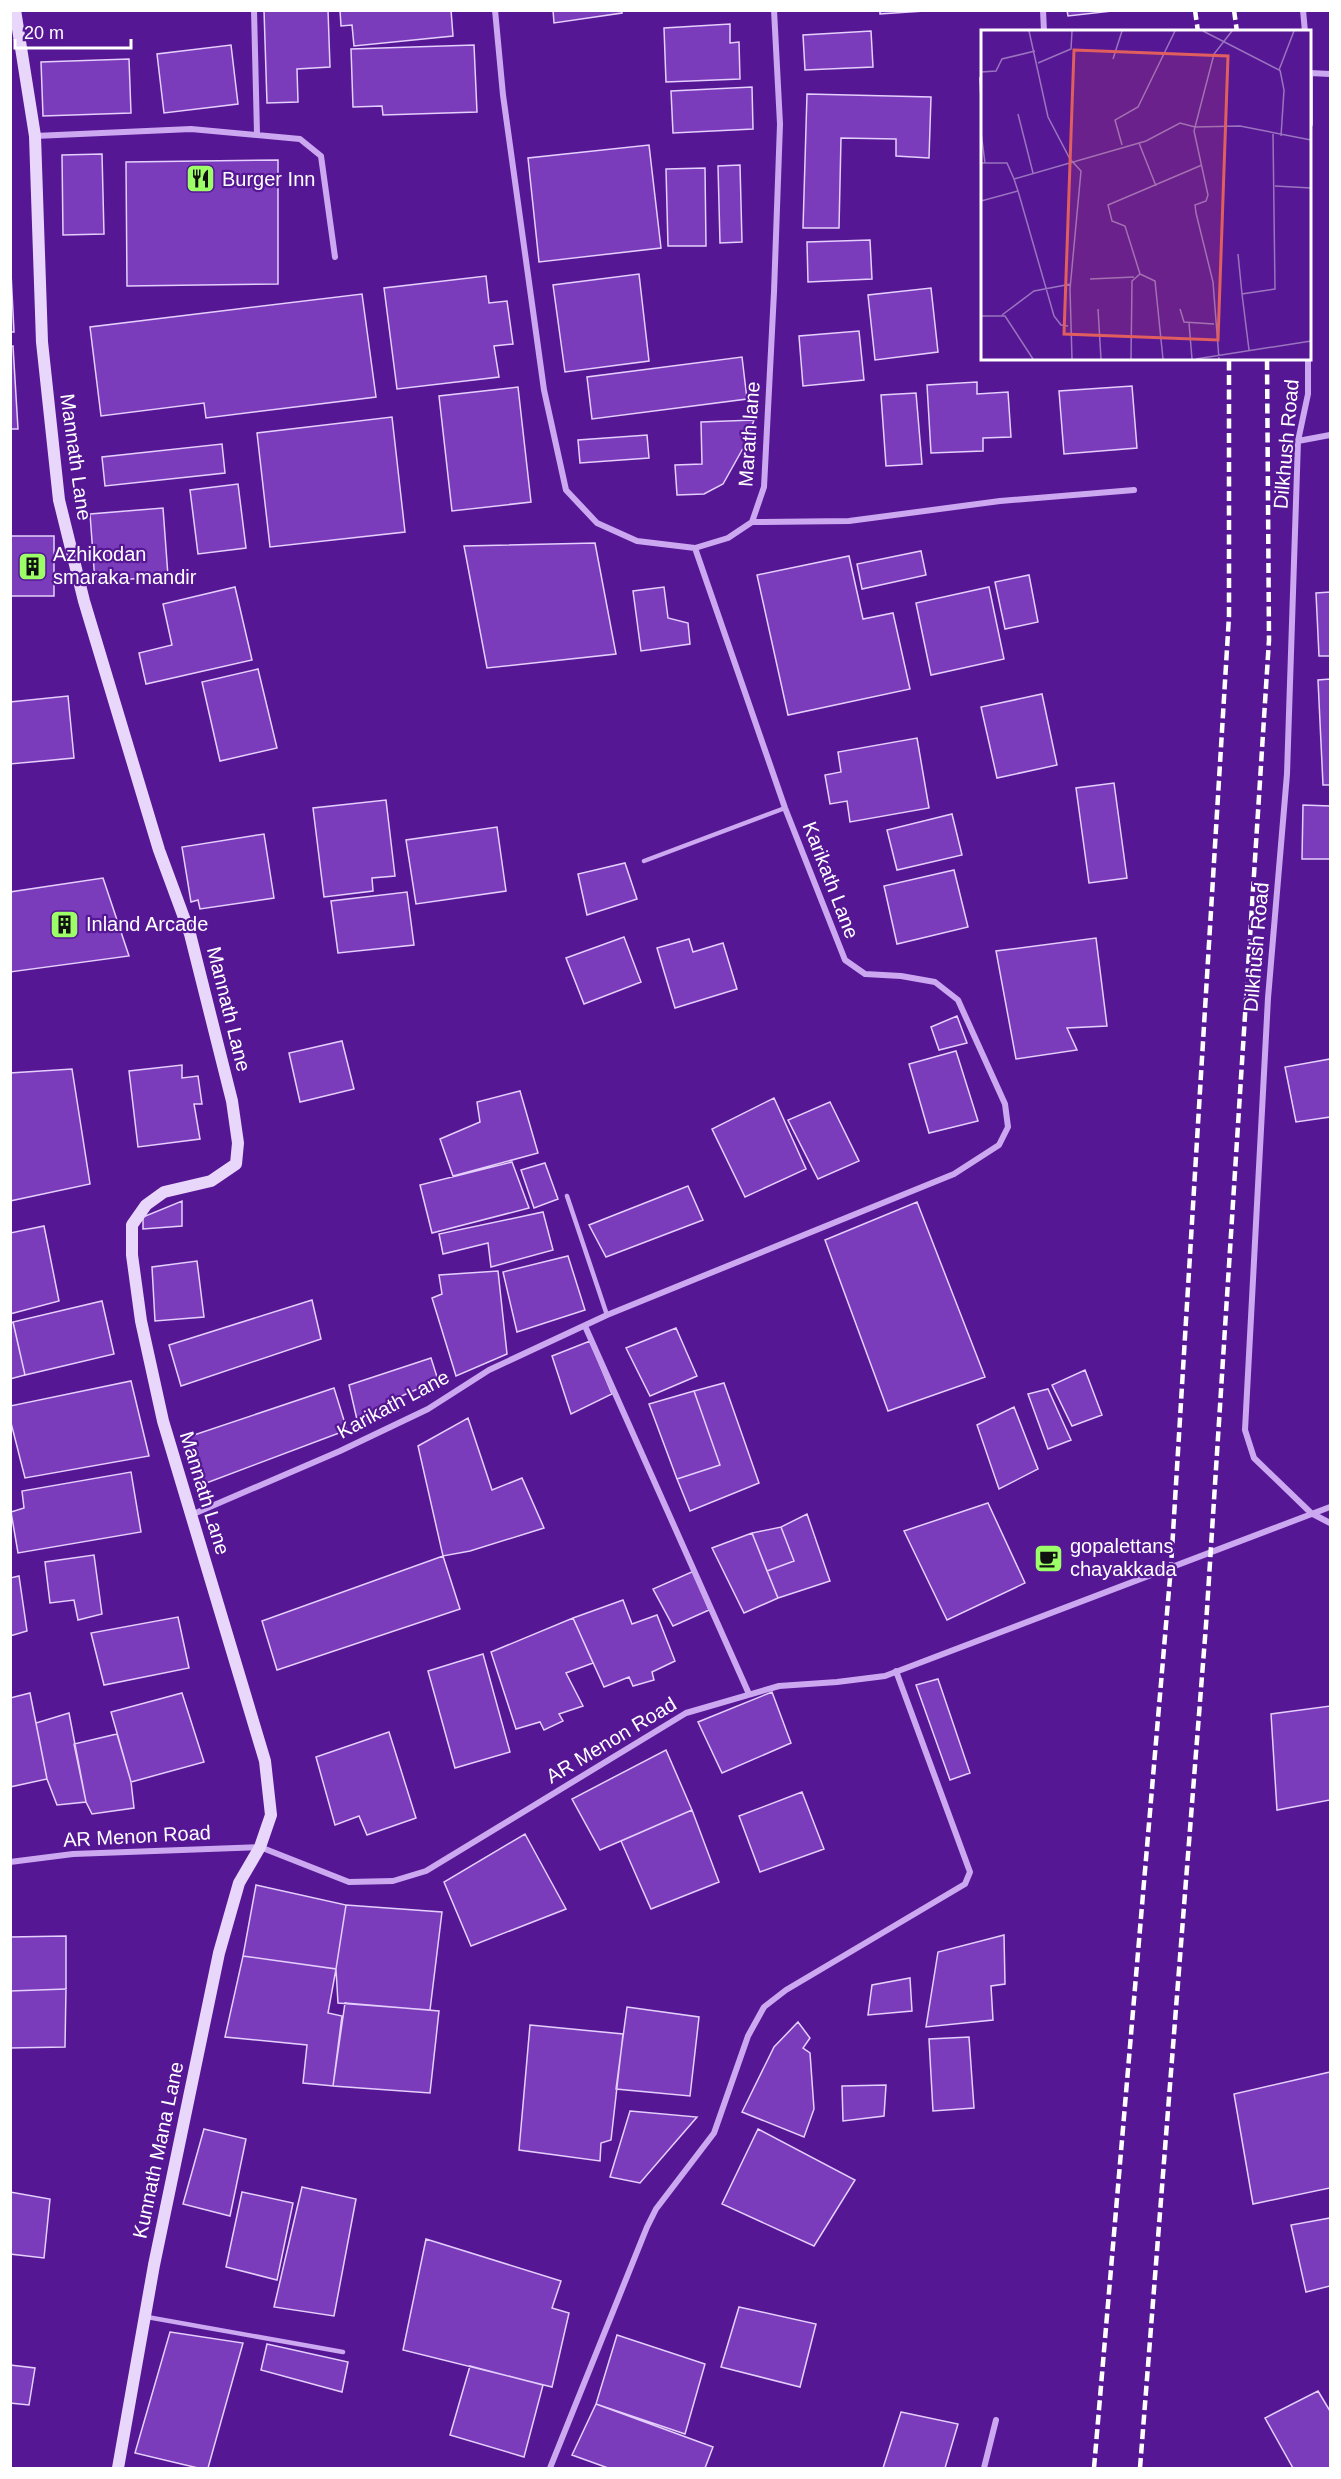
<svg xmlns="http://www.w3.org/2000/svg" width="1341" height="2479" viewBox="0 0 1341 2479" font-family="Arial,sans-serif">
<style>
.building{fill:#7b3cbb;stroke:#e5cffc;stroke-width:1.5}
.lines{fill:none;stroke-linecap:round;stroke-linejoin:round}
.lane{stroke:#cca8f1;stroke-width:4.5}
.street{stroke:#cca8f1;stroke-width:6}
.secondary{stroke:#e9d7fb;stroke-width:12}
.rail{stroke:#fff;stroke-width:4.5;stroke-dasharray:10 4.5;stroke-linecap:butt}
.labels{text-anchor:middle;stroke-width:4.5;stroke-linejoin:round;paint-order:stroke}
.poi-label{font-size:20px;fill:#fff;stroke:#561795;text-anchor:start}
.street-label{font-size:20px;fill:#fff;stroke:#561795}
.inset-road{fill:none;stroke:#9a74bf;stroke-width:1.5}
.view{fill:#e05e5e;fill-opacity:0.15;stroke:#e05e5e;stroke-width:3}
.inset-edge{fill:none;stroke:#fff;stroke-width:3}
</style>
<rect width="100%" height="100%" fill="#561795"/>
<path class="building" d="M264,10H328L330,67L297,69L298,102L267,103Z
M340,10H451L453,36L354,46L352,25L341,26Z
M553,10H622V13L554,23Z
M880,10H924V11L880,14Z
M1067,10H1121L1068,16Z
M730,24V43L739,42L740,79L666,82L664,28Z
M871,31L873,67L805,70L803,35Z
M231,45L238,104L164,113L157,54Z
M474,45L477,112L383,115L382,106L353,107L351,49Z
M129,59L131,113L43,116L41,62Z
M980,78H982V124Z
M752,87L753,129L673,133L671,91Z
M807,94L931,97L929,158L896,156V139L841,138L839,228H803Z
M649,145L661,248L539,262L528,158Z
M102,154L104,234L63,235L62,155Z
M278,160V284L127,286L126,162Z
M740,165L742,242L720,243L718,166Z
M705,168L706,246H668L666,169Z
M870,240L872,279L808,282L807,242Z
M10,253L14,332H10Z
M639,274L649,361L565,372L553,285Z
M486,276L489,303L507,301L513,344L494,346L499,377L397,389L384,288Z
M931,288L938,352L875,360L868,295Z
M362,294L376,397L206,418L204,403L101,416L90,327Z
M859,331L864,380L803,386L799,336Z
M13,346L18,429H10V347Z
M742,357L747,399L592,419L587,377Z
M977,382V394L1008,392L1011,437L983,438V451L931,453L927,385Z
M1132,386L1137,448L1064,454L1059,391Z
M518,387L531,502L452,511L439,396Z
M916,393L922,464L886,466L881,395Z
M392,417L405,532L270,547L257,433Z
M754,420L746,443L723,484L704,494L677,495L675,465L702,464L701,422Z
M647,435L649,458L580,463L578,440Z
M222,444L225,473L105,486L102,457Z
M238,484L246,548L198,554L190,490Z
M163,508L168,576L95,582L90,514Z
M10,536H54V596H10Z
M595,543L616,654L487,668L464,546Z
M921,551L926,575L862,589L857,564Z
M849,556L863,619L893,613L910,689L788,715L757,575Z
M1029,575L1038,622L1005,629L995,582Z
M235,587L252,660L146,684L139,653L172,645L163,604Z
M664,587L668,618L688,623L690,644L641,651L633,591Z
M989,587L1004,659L931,675L916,603Z
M1330,592V656H1319L1316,593Z
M258,669L277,748L220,761L202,682Z
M1330,679V785H1323L1318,680Z
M1042,694L1057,765L997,778L981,707Z
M68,696L74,758L10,764V702Z
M917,738L929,808L850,822L847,801L830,804L825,775L841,772L838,752Z
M1114,783L1127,878L1089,883L1076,788Z
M386,800L395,876L372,878L373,891L324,897L313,808Z
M1303,805L1330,806V859H1302Z
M952,814L962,855L897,870L887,830Z
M497,827L506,891L416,904L406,840Z
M264,834L274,898L200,909L198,900L191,902L182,847Z
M625,863L637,899L587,915L578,874Z
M954,870L968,927L897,944L884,886Z
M103,878L129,956L10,972V892Z
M407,892L414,945L338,953L331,901Z
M624,937L641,982L584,1004L566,958Z
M1096,938L1107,1026L1067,1028L1077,1050L1016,1059L996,951Z
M689,939L693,952L723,943L737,989L675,1008L657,948Z
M957,1016L967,1043L939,1050L931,1027Z
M342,1041L354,1089L300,1102L289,1053Z
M956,1051L978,1121L929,1133L909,1064Z
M1330,1059V1117L1296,1122L1285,1067Z
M182,1065V1078L198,1076L202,1104H194L200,1139L138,1147L129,1071Z
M72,1069L90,1184L10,1201V1073Z
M520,1091L538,1153L453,1176L440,1139L480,1122L477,1102Z
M774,1098L806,1169L745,1197L712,1129Z
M830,1102L859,1161L818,1179L788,1120Z
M512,1162L529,1208L432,1233L420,1185Z
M545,1163L558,1199L534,1208L521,1170Z
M688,1186L703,1220L606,1257L589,1225Z
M182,1201V1226L143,1229V1217Z
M917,1202L985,1377L888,1411L825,1240Z
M543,1212L553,1250L491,1267L488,1243L443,1254L439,1234Z
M44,1226L59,1301L10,1314V1233Z
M568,1256L585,1310L517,1332L503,1272Z
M197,1261L204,1317L155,1321L152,1267Z
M498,1271L507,1354L456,1376L432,1298L442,1294L439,1275Z
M312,1300L321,1339L181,1386L169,1345Z
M102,1301L114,1354L25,1375L13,1322Z
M13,1322L25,1375L10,1379V1323Z
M676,1328L697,1376L650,1396L626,1348Z
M590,1341L612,1394L571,1414L552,1356Z
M431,1358L438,1380L397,1398L398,1411L358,1424L349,1385Z
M1085,1370L1102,1415L1072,1426L1052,1385Z
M131,1381L149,1456L25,1478L10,1419V1406Z
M724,1383L759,1483L690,1511L677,1479L720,1465L694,1391Z
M334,1388L347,1430L201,1485L185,1438Z
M1048,1389L1071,1440L1048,1449L1028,1394Z
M694,1391L720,1465L677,1479L649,1404Z
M1014,1407L1038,1469L999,1489L977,1425Z
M468,1418L492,1490L522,1478L544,1528L470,1551L443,1556L418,1446Z
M131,1472L141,1532L18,1553L11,1512L24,1508L22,1491Z
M988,1503L1025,1583L947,1620L904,1531Z
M807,1514L830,1581L778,1598L767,1571L794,1561L781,1527Z
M781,1527L794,1561L767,1571L752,1533Z
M752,1533L778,1598L744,1613L712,1548Z
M94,1555L102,1614L78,1620L74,1600L50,1603L45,1562Z
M443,1556L460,1609L277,1670L262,1621Z
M694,1571L709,1610L673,1626L653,1589Z
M19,1576L27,1631L10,1636V1578Z
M623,1600L632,1624L657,1615L675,1661L652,1672L654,1680L633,1686L629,1677L604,1687L573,1618Z
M178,1617L189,1668L104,1685L91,1633Z
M573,1618L593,1663L566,1673L583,1706L559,1714L563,1721L544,1730L540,1722L516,1729L491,1652Z
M483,1654L510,1752L455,1768L428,1671Z
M938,1679L970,1773L950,1780L916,1685Z
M772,1692L791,1743L722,1773L698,1722Z
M30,1693L47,1779L10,1787V1698Z
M182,1693L204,1762L131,1782L111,1712Z
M1330,1706V1800L1277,1810L1271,1714Z
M69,1713L86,1802L57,1805L47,1779L36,1723Z
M389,1732L416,1818L367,1835L359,1816L335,1825L316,1757Z
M117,1734L131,1782L134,1808L92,1814L86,1802L74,1744Z
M666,1750L692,1810L600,1850L572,1799Z
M802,1792L824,1849L760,1872L739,1816Z
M692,1810L719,1882L651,1909L621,1841Z
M525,1834L566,1909L471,1946L444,1882Z
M256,1885L346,1905L336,1969L243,1956Z
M346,1905L442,1912L430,2010L338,2003L336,1969Z
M1004,1935L1005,1984L991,1986L993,2020L926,2027L938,1952Z
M66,1936V1989L10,1991V1937Z
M243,1956L336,1969L328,2013L342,2016L333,2086L303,2083L307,2045L225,2037Z
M910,1978L912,2011L868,2015L872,1985Z
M66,1989L65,2047L10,2048V1991Z
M345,2003L439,2011L430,2093L333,2086Z
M627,2007L699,2017L690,2096L616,2089Z
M798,2022L810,2038L803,2048L810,2053L814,2109L804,2137L742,2112L774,2047Z
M530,2025L623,2034L611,2140L601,2143L600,2161L519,2150Z
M969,2037L974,2108L933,2111L929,2039Z
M1330,2072V2188L1253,2204L1234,2094Z
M886,2085L884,2116L843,2121L842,2086Z
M630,2111L697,2117L640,2183L610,2177Z
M204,2129L246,2139L230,2216L183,2204Z
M758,2129L855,2180L814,2246L722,2204Z
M302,2187L356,2199L334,2316L274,2307Z
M10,2192L50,2199L44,2258L10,2254Z
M242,2192L293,2203L277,2280L226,2267Z
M1330,2218V2286L1306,2292L1291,2225Z
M426,2239L561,2281L552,2308L569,2313L552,2387L403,2350Z
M739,2307L816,2324L800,2387L721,2367Z
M170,2332L243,2343L208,2468H198L135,2453Z
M617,2335L705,2364L685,2434L596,2404Z
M267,2344L348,2362L342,2392L261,2370Z
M10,2365L35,2368L29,2405L10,2403Z
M470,2366L543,2385L524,2457L450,2435Z
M1318,2391L1330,2411V2468H1293L1265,2418Z
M596,2404L713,2447L705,2468H608L572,2455Z
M901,2412L958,2424L945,2468H883Z"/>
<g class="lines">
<path class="lane" d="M644,861L785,808
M567,1196L607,1315
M147,2317L343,2352"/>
<path class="street" d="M254,10L257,134
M495,10L503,95L544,390L566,490L597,523L637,541L695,548L728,538L752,522L764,487L774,292L780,124L774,10
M1043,10L1044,32
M1303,10L1305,32
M1310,73V124
M1310,73L1330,74
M35,136L191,129L300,139L321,156L335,257
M1308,358V394L1298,441L1287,774L1268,998L1245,1430L1254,1458L1311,1513L1330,1523
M1298,441L1330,435
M752,522L849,521L1000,501L1134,490
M585,1326L749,1694
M191,1515L340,1451L428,1409L489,1370L607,1315L954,1174L999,1145L1008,1127L1005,1104L958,1000L935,982L901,976L865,974L845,960L785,808L695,548
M10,1862L73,1854L260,1847L349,1882L393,1881L426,1871L686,1713L779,1686L837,1682L885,1676L1330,1507
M550,2468L647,2227L656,2209L714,2133L748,2036L764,2007L786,1990L965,1884L970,1872L896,1671
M984,2468L996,2420"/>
<path class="secondary" d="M15,10L35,136L42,342L59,500L84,601L159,850L190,934L232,1101L238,1143L236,1164L211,1181L164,1192L146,1205L132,1225V1255L141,1321L163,1421L265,1761L271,1815L260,1847L239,1883L219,1953L154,2265L118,2468"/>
<path class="rail" d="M1195,10L1198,32
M1234,10L1237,32
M1094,2468L1171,1566L1229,616V358
M1140,2468L1206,1625L1269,640L1267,358"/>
</g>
<defs>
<symbol id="restaurant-square" viewBox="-11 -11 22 22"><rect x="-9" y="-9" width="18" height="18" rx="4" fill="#9dff68" stroke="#561795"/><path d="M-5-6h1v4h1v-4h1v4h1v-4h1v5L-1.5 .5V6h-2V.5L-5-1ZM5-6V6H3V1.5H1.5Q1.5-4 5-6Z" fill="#111"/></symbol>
<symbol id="building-square" viewBox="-11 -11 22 22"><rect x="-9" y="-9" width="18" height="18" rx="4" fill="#9dff68" stroke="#561795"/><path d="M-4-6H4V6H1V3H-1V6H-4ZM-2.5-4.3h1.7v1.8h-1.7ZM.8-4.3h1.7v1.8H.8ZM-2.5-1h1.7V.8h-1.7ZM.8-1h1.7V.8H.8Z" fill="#111"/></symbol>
<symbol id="cafe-square" viewBox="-11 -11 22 22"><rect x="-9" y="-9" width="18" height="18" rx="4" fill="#9dff68" stroke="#561795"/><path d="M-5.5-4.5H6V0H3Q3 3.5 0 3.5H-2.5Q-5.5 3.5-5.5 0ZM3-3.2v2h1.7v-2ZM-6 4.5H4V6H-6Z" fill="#111"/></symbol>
</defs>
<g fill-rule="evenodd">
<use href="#restaurant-square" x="184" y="162" width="33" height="33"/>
<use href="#building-square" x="16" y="550" width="33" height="33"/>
<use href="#building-square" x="48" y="908" width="33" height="33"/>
<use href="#cafe-square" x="1032" y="1542" width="33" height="33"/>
</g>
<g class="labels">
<g class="poi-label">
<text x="222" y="186">Burger Inn</text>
<text x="53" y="561">Azhikodan<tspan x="53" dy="23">smaraka mandir</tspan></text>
<text x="86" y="931">Inland Arcade</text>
<text x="1070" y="1553">gopalettans<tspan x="1070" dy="23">chayakkada</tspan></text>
</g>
<g class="street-label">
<text transform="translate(749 434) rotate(-86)" y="7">Marath lane</text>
<text transform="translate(1286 444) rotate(-85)" y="7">Dilkhush Road</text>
<text transform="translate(76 457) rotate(82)" y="7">Mannath Lane</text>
<text transform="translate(831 880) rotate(69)" y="7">Karikath Lane</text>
<text transform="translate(1256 947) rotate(-85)" y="7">Dilkhush Road</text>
<text transform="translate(229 1009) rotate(76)" y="7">Mannath Lane</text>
<text transform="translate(393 1404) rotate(-28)" y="7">Karikath Lane</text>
<text transform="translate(205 1493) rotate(73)" y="7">Mannath Lane</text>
<text transform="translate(611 1740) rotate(-31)" y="7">AR Menon Road</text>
<text transform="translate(137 1836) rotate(-3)" y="7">AR Menon Road</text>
<text transform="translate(158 2150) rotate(-78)" y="7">Kunnath Mana Lane</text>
</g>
</g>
<g transform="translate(981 30)">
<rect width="330" height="330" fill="#561795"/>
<path class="inset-road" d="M48,1L67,87L89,129L100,141L89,259L91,329M222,1L298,40L313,1M132,29L141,1M57,33L90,19L91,1M299,40L303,60L300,106M0,42L15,41L21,29L54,21M37,84L52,143M0,102L4,133M158,113L175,156M141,115L134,90L157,77L194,1M0,133H26L33,149M294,156L330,158M37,161L73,286L80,295L87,296M0,171L37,161L33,149L165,111L199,93L214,97L259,96L330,110M257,224L261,264M159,244L144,196L131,191L127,175L221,135M109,249L153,247M117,279L120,329M199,279L203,292L233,294M21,285L53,261L90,254M0,286H24L52,329M208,293L211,329M268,320L261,264L294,259L292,104M150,329L151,251L159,244L174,251L182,329M215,329L330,311M238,329L232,252L215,183L214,175L225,171L227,165L213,101L233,24L251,1"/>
<path class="view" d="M93,20L247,26L237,310L83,304Z"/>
<rect width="330" height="330" class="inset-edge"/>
</g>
<rect width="1341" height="2479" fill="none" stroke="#ffffff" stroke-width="24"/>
<path d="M15 39v9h116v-9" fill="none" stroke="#ffffff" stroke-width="3"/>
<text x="24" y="39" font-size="18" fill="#ffffff" stroke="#561795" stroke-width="4.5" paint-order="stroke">20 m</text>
</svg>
